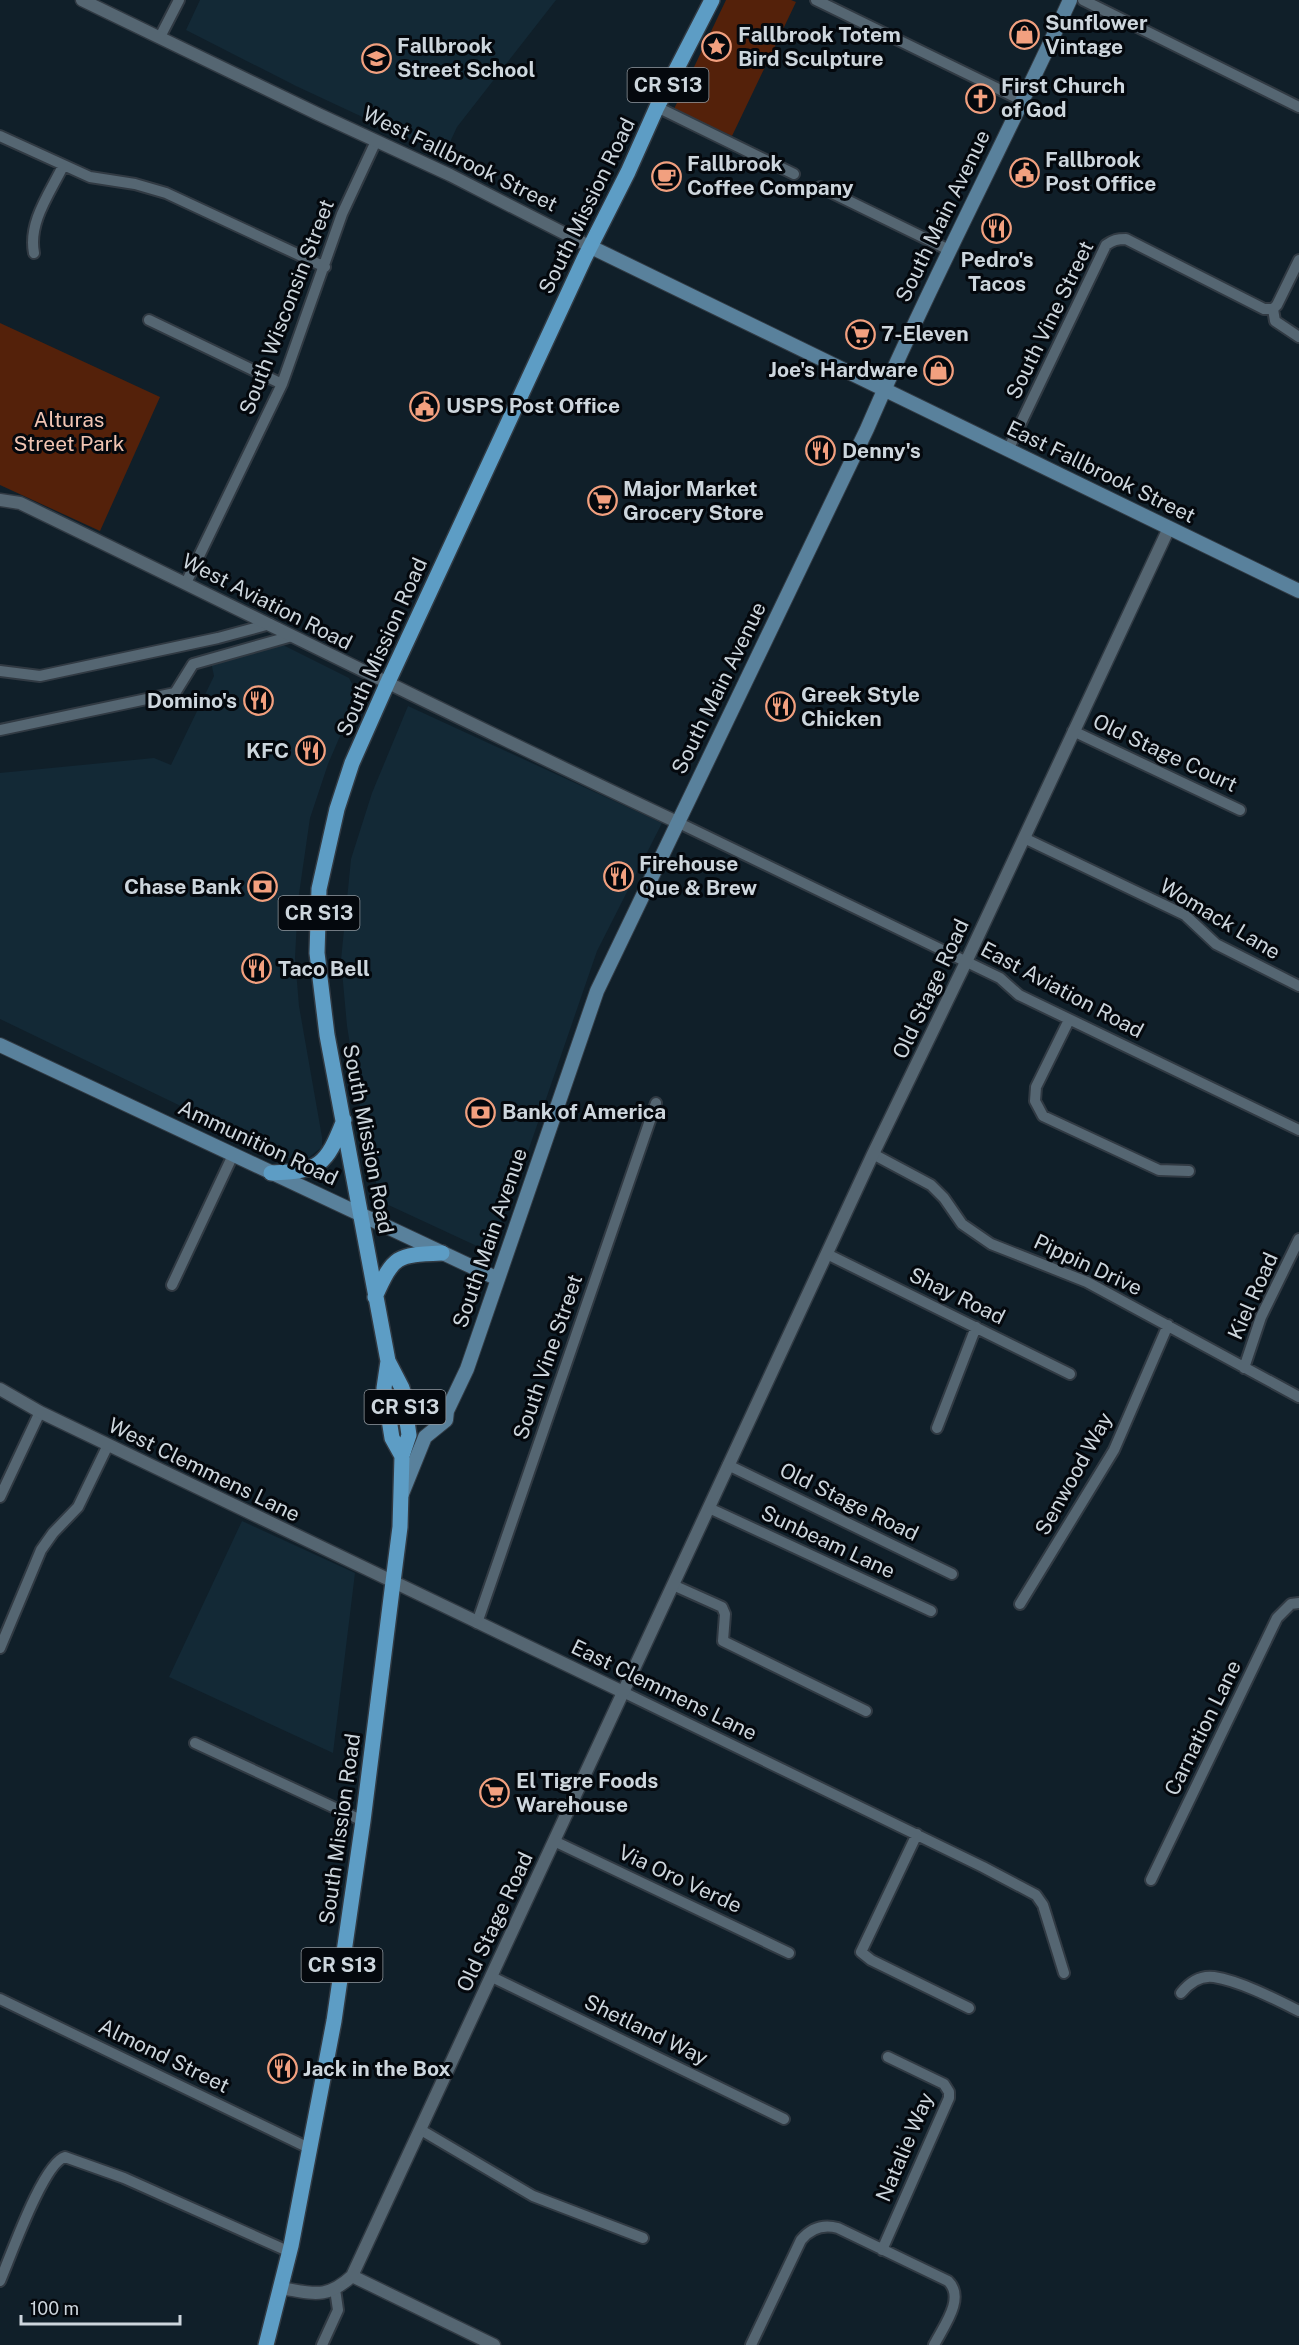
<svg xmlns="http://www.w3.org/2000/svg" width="1299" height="2345" viewBox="0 0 1299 2345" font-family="'Public Sans',sans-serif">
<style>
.built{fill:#132936}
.green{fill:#54210a}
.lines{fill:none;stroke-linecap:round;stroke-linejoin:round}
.minor-casing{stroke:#313a43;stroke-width:14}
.tertiary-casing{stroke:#313a43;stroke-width:15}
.secondary-casing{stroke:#313a43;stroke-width:16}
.primary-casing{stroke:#313a43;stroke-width:18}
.minor{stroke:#556672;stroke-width:10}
.tertiary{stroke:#556672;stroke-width:12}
.secondary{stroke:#59819c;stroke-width:14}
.primary{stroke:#5d9dc5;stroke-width:15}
.labels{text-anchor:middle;stroke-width:6;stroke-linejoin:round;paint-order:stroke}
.shield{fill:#04080d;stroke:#91989f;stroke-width:1.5}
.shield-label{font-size:20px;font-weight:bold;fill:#cdd6dd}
.poi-label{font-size:21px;font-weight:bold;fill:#cdd6dd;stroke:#04080d;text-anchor:start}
.street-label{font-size:21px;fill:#cdd6dd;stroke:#04080d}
.park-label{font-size:21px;fill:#f1c4b2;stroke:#04080d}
</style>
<rect width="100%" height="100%" fill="#101f29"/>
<path class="built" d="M200,0H556L457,127L444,155L296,86L186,30Z
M269,638L349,678L355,689L356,699L328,764L310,818L298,901L295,958L299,1006L322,1137V1147L303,1162H297L0,1019V773L154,758L171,765L214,676L209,652Z
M408,706L662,823L597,951L524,1163L494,1241L479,1247L382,1202L368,1156L347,1026L341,960L351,859L372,793Z
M242,1521L355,1573L333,1753L169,1677Z"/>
<path class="green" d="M726,0H791L796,2L732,136L674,109Z
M0,323L160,397L100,531L0,485Z"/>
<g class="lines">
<defs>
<path id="minor" d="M816,0L1023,101
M1083,0L1299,107
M160,37L179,0
M657,107L794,174
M0,136L90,177L135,184L166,193L325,267
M820,187L949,250
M34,253C28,222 50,193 63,166
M1273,309L1277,305L1299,260
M1273,309L1275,321L1299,337
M149,320L282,384
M1008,450L1106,245C1113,240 1117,239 1126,239L1264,309H1273
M186,583L282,384L342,214L376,141
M0,671L40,676L218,638L270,624
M0,730L175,693L193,664L292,636
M1073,731L1240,810
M677,822L1000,978L1019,995L1299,1130
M1024,838L1185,915L1216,944L1299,986
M1069,1020L1036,1087L1035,1101L1043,1116L1159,1170L1189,1171
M873,1154L931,1185L944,1198L962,1224L991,1244L1087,1282L1299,1397
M827,1254L1070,1374
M172,1285L233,1155
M1244,1368L1261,1317L1299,1239
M937,1428L976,1327
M728,1465L952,1574
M0,1497L40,1412
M709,1508L931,1611
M673,1585L722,1607L725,1614L723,1641L866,1711
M1020,1604L1114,1450L1168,1325
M477,1623L656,1103
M0,1648L41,1550L53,1533L78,1507L108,1445
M623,1692L983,1867L1036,1895L1043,1905L1064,1973
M195,1743L363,1821
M917,1834L861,1952L871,1960L969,2008
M554,1841L789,1953
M1151,1880L1277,1618L1291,1604L1299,1603
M492,1977L784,2119
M1181,1993C1189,1983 1200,1975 1214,1977C1240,1981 1275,1999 1299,2011
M0,1999L311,2149
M421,2130L533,2196L643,2238
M882,2250L949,2098V2092L944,2084L888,2057
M0,2281C10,2258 43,2163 65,2157L124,2178L290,2252
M322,2345L338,2310L335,2289
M751,2345L801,2240C811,2228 823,2224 838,2228L948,2281C966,2298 943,2327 934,2345"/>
<path id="tertiary" d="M82,0L318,114L450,175L591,247
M0,500L20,503C240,609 457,719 677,822
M0,1389L40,1412L623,1692
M352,2276L873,1154L966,962L1169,528
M280,2288C313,2293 326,2300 352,2276L494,2345"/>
<path id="secondary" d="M591,247L1299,591
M0,1045L498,1279
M403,1390C416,1415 422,1413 447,1411
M402,1494L425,1437L446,1420L447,1411L467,1369L597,991L867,429C930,283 1004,144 1070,0"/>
<path id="primary" d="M271,1173C320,1171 326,1166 344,1120
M375,1297C394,1255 396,1255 442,1253
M388,1361L384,1388L392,1438L402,1456
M266,2345L291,2246L334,2021L363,1821L395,1566L400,1527L402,1456L409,1435L402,1388L388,1361L327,1035L317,953L319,889L337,809L352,763L387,684L584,259L628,172L657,107L712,0"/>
</defs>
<use href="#minor" class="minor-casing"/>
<use href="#tertiary" class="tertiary-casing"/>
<use href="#secondary" class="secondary-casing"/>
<use href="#primary" class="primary-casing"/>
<use href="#minor" class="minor"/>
<use href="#tertiary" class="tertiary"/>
<use href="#secondary" class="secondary"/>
<use href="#primary" class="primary"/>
</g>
<defs>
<symbol id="shop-ring" viewBox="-11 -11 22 22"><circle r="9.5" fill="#04080d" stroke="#f2a07f" stroke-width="1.5"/><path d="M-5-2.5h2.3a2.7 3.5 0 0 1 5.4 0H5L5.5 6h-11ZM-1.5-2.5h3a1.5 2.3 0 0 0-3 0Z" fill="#f2a07f"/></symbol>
<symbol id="sight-ring" viewBox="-11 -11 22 22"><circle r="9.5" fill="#04080d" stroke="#f2a07f" stroke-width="1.5"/><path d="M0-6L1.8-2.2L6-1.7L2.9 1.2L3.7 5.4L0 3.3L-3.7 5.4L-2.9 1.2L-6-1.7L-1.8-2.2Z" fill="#f2a07f"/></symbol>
<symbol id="school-ring" viewBox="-11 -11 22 22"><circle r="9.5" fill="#04080d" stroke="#f2a07f" stroke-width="1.5"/><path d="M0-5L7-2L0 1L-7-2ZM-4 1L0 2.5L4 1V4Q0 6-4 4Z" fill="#f2a07f"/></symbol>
<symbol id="church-ring" viewBox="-11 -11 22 22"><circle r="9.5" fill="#04080d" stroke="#f2a07f" stroke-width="1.5"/><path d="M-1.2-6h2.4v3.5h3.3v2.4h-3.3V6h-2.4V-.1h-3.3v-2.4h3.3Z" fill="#f2a07f"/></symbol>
<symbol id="civic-ring" viewBox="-11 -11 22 22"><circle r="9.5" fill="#04080d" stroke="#f2a07f" stroke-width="1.5"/><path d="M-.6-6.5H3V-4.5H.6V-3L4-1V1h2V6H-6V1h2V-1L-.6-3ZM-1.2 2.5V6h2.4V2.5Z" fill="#f2a07f"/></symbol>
<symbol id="cafe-ring" viewBox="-11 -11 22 22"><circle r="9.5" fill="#04080d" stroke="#f2a07f" stroke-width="1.5"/><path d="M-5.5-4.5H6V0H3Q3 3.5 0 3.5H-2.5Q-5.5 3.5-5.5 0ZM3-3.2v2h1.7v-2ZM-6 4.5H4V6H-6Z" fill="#f2a07f"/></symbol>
<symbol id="restaurant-ring" viewBox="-11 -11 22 22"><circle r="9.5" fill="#04080d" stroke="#f2a07f" stroke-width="1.5"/><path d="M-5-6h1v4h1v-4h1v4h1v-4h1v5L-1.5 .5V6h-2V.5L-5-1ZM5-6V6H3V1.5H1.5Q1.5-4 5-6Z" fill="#f2a07f"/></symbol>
<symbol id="supermarket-ring" viewBox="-11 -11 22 22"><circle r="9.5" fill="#04080d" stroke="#f2a07f" stroke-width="1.5"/><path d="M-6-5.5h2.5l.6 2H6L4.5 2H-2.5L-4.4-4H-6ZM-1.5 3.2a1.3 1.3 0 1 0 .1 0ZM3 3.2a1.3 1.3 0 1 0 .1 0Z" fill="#f2a07f"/></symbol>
<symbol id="bank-ring" viewBox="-11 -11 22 22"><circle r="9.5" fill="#04080d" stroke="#f2a07f" stroke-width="1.5"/><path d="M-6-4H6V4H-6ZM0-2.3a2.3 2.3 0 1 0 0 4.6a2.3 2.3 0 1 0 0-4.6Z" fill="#f2a07f"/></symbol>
</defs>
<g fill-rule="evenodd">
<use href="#shop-ring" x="1008" y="18" width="33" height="33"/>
<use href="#sight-ring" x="700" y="30" width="33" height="33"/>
<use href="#school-ring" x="360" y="42" width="33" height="33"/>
<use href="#church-ring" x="964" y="82" width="33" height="33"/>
<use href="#civic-ring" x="1008" y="156" width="33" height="33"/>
<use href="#cafe-ring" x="650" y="160" width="33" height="33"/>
<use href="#restaurant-ring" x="980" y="212" width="33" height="33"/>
<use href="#supermarket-ring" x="844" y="318" width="33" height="33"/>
<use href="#shop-ring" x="922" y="354" width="33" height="33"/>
<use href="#civic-ring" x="408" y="390" width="33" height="33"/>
<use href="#restaurant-ring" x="804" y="434" width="33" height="33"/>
<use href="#supermarket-ring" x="586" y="484" width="33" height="33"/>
<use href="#restaurant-ring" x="242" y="684" width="33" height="33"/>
<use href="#restaurant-ring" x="764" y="690" width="33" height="33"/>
<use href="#restaurant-ring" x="294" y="734" width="33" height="33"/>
<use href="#restaurant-ring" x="602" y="860" width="33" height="33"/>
<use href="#bank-ring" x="246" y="870" width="33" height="33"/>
<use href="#restaurant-ring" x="240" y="952" width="33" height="33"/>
<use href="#bank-ring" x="464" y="1096" width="33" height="33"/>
<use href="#supermarket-ring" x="478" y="1776" width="33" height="33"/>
<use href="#restaurant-ring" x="266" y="2052" width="33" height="33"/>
</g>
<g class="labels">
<g class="shield">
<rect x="627.5" y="68" width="81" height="34" rx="4.5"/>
<rect x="278.5" y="896" width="81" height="34" rx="4.5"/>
<rect x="364.5" y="1390" width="81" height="34" rx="4.5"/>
<rect x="301.5" y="1948" width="81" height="34" rx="4.5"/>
</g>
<g class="shield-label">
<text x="668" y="92">CR S13</text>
<text x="319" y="920">CR S13</text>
<text x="405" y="1414">CR S13</text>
<text x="342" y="1972">CR S13</text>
</g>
<g class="poi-label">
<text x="1045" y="30">Sunflower<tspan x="1045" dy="24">Vintage</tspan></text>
<text x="738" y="42">Fallbrook Totem<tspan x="738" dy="24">Bird Sculpture</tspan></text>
<text x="397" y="53">Fallbrook<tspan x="397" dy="24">Street School</tspan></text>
<text x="1001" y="93">First Church<tspan x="1001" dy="24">of God</tspan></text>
<text x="1045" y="167">Fallbrook<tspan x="1045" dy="24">Post Office</tspan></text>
<text x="687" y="171">Fallbrook<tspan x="687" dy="24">Coffee Company</tspan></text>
<text x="997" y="267" text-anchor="middle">Pedro's<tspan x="997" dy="24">Tacos</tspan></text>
<text x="881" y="341">7-Eleven</text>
<text x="918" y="377" text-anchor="end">Joe's Hardware</text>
<text x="446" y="413">USPS Post Office</text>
<text x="842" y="458">Denny's</text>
<text x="623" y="496">Major Market<tspan x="623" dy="24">Grocery Store</tspan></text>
<text x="801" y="702">Greek Style<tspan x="801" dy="24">Chicken</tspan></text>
<text x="237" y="708" text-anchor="end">Domino's</text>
<text x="289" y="758" text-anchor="end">KFC</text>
<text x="639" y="871">Firehouse<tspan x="639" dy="24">Que &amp; Brew</tspan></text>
<text x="242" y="894" text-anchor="end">Chase Bank</text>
<text x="278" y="976">Taco Bell</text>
<text x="502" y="1119">Bank of America</text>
<text x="516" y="1788">El Tigre Foods<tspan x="516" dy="24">Warehouse</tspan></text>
<text x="303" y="2076">Jack in the Box</text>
</g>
<g class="street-label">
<text transform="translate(460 159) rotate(26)" y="7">West Fallbrook Street</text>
<text transform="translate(587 206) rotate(-64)" y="7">South Mission Road</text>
<text transform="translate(943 216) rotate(-64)" y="7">South Main Avenue</text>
<text transform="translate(287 307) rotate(-69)" y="7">South Wisconsin Street</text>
<text transform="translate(1050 320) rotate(-64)" y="7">South Vine Street</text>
<text transform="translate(1101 472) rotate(26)" y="7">East Fallbrook Street</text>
<text transform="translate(267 602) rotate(27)" y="7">West Aviation Road</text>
<text transform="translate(382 647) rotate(-66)" y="7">South Mission Road</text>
<text transform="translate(719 688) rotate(-64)" y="7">South Main Avenue</text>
<text transform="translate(1165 753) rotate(25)" y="7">Old Stage Court</text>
<text transform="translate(1220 919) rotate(31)" y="7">Womack Lane</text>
<text transform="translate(931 989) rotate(-65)" y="7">Old Stage Road</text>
<text transform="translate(1062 990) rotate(28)" y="7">East Aviation Road</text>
<text transform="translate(368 1139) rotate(79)" y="7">South Mission Road</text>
<text transform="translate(258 1143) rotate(25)" y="7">Ammunition Road</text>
<text transform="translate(490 1238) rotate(-71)" y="7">South Main Avenue</text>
<text transform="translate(1088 1265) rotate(25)" y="7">Pippin Drive</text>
<text transform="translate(957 1296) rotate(26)" y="7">Shay Road</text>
<text transform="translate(1253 1296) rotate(-66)" y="7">Kiel Road</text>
<text transform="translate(548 1357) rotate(-71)" y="7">South Vine Street</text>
<text transform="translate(204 1470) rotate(26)" y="7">West Clemmens Lane</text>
<text transform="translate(1074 1474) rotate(-61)" y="7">Senwood Way</text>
<text transform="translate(849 1502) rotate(26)" y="7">Old Stage Road</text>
<text transform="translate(828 1542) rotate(25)" y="7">Sunbeam Lane</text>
<text transform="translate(664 1690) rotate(26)" y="7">East Clemmens Lane</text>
<text transform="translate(1203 1728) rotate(-64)" y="7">Carnation Lane</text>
<text transform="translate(340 1829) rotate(-82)" y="7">South Mission Road</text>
<text transform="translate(680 1879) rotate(25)" y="7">Via Oro Verde</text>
<text transform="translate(495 1922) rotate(-65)" y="7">Old Stage Road</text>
<text transform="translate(646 2030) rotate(26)" y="7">Shetland Way</text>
<text transform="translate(164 2056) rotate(26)" y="7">Almond Street</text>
<text transform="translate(905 2147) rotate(-67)" y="7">Natalie Way</text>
</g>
<g class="park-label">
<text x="69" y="427">Alturas<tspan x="69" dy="24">Street Park</tspan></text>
</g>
</g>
<path d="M21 2315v9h159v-9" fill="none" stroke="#cdd6dd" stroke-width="3"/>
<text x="30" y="2315" font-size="18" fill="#cdd6dd" stroke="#04080d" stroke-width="4.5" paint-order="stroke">100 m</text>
</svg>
